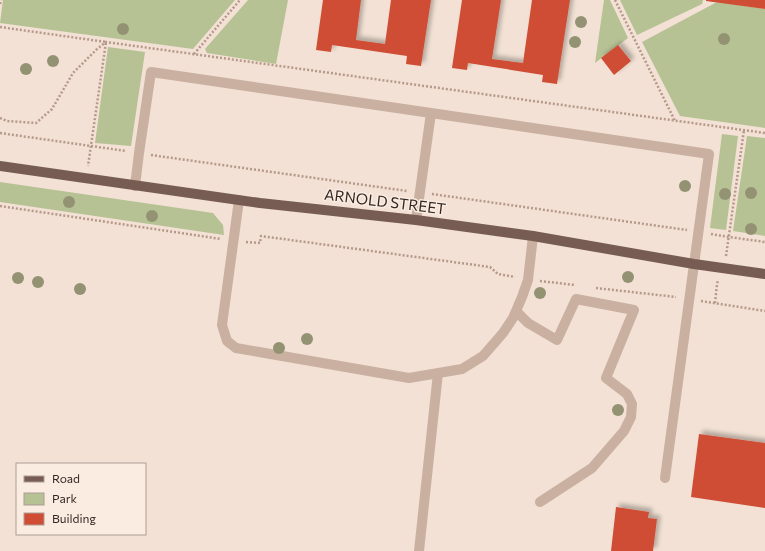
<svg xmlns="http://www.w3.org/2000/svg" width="765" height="551" viewBox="0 0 765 551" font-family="Commissioner,sans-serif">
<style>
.green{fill:#b6c294}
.building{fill:#d04d34;filter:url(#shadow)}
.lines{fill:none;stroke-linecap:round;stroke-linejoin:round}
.path{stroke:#b6998a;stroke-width:2.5;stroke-dasharray:2 2;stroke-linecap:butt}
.minor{stroke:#cab0a0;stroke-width:10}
.major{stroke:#775c53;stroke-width:10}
.tree{fill:#939374}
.labels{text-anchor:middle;stroke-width:3;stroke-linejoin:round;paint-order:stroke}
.street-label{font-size:15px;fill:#342724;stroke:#faece0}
</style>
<defs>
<filter id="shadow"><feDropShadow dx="3.5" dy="-3.5" stdDeviation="2" flood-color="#0004"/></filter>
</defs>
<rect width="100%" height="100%" fill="#f2e1d4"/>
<path class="green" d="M3,0H235L193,49L0,23Z
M248,0H288L276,64L207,53L205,49Z
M604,0H610L628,38L595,63Z
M620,0H703L702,4L637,35Z
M717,2L765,9V128L680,116L642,42Z
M108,47L145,52L131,146L95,143Z
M722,134L738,136L726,230L710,228Z
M747,136L765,138V236L733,231Z
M0,182L213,213L223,225L224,235L0,202Z"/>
<path class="building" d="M323,0H361L356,40L385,44L391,0H431L421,66L406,64L407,56L332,45L331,52L316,50Z
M462,0H501L492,59L523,63L532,0H570L557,84L542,82L543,75L468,63L467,70L452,68Z
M706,0H765V9L706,1Z
M618,45L631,61L614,75L601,58Z
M699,434L765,443V508L691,497Z
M616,507L649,512L648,518L657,519L653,551H611Z"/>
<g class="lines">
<path class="path" d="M615,0L675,121
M0,4L1,0
M0,27L106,42L88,166
M194,54L240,0
M0,118L7,121L36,123L52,109L73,73L96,50L106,42L765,133
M0,133L126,151
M151,155L407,191
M432,194L687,230
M0,206L221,239
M711,234L729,237L765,242
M246,242L260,243L261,236L490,267L498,274L515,277
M726,256L744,130
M540,281L575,285
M596,288L676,297
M701,301L765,311
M715,303L717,284L718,280"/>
<path class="minor" d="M135,186L139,153L151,72L431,113
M239,200L222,325L227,341L236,348L409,378L462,369L483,356L503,333L513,318L522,297L528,280L533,236
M416,220L431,113L709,154L665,478
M516,311L528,323L557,340L576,299L634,310L606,378L627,394L632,404L631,417L624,431L592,468L540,502
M419,551L438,373"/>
<path class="major" d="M0,166L260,203L416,220L533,236L694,264L765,274"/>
</g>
<g class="tree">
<circle cx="581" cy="22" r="6"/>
<circle cx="123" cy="29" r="6"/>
<circle cx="724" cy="39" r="6"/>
<circle cx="575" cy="42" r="6"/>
<circle cx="53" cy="61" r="6"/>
<circle cx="26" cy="69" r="6"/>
<circle cx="685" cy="186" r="6"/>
<circle cx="751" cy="193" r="6"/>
<circle cx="725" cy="194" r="6"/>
<circle cx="69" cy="202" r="6"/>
<circle cx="152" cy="216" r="6"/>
<circle cx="751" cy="229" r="6"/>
<circle cx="628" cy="277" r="6"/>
<circle cx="18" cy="278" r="6"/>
<circle cx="38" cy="282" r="6"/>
<circle cx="80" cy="289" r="6"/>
<circle cx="540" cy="293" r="6"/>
<circle cx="307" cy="339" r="6"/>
<circle cx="279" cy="348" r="6"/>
<circle cx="618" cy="410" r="6"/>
</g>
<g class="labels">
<g class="street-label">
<text transform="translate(385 202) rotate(7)" y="5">ARNOLD STREET</text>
</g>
</g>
<rect x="16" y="463" width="130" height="72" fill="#faece0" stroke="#ab9d95"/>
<rect x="24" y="476" width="20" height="6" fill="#775c53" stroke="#ab9d95"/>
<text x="52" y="483" font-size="12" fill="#342724">Road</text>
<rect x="24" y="493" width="20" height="12" fill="#b6c294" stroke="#ab9d95"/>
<text x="52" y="503" font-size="12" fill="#342724">Park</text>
<rect x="24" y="513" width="20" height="12" fill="#d04d34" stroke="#ab9d95"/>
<text x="52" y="523" font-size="12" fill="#342724">Building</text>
</svg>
